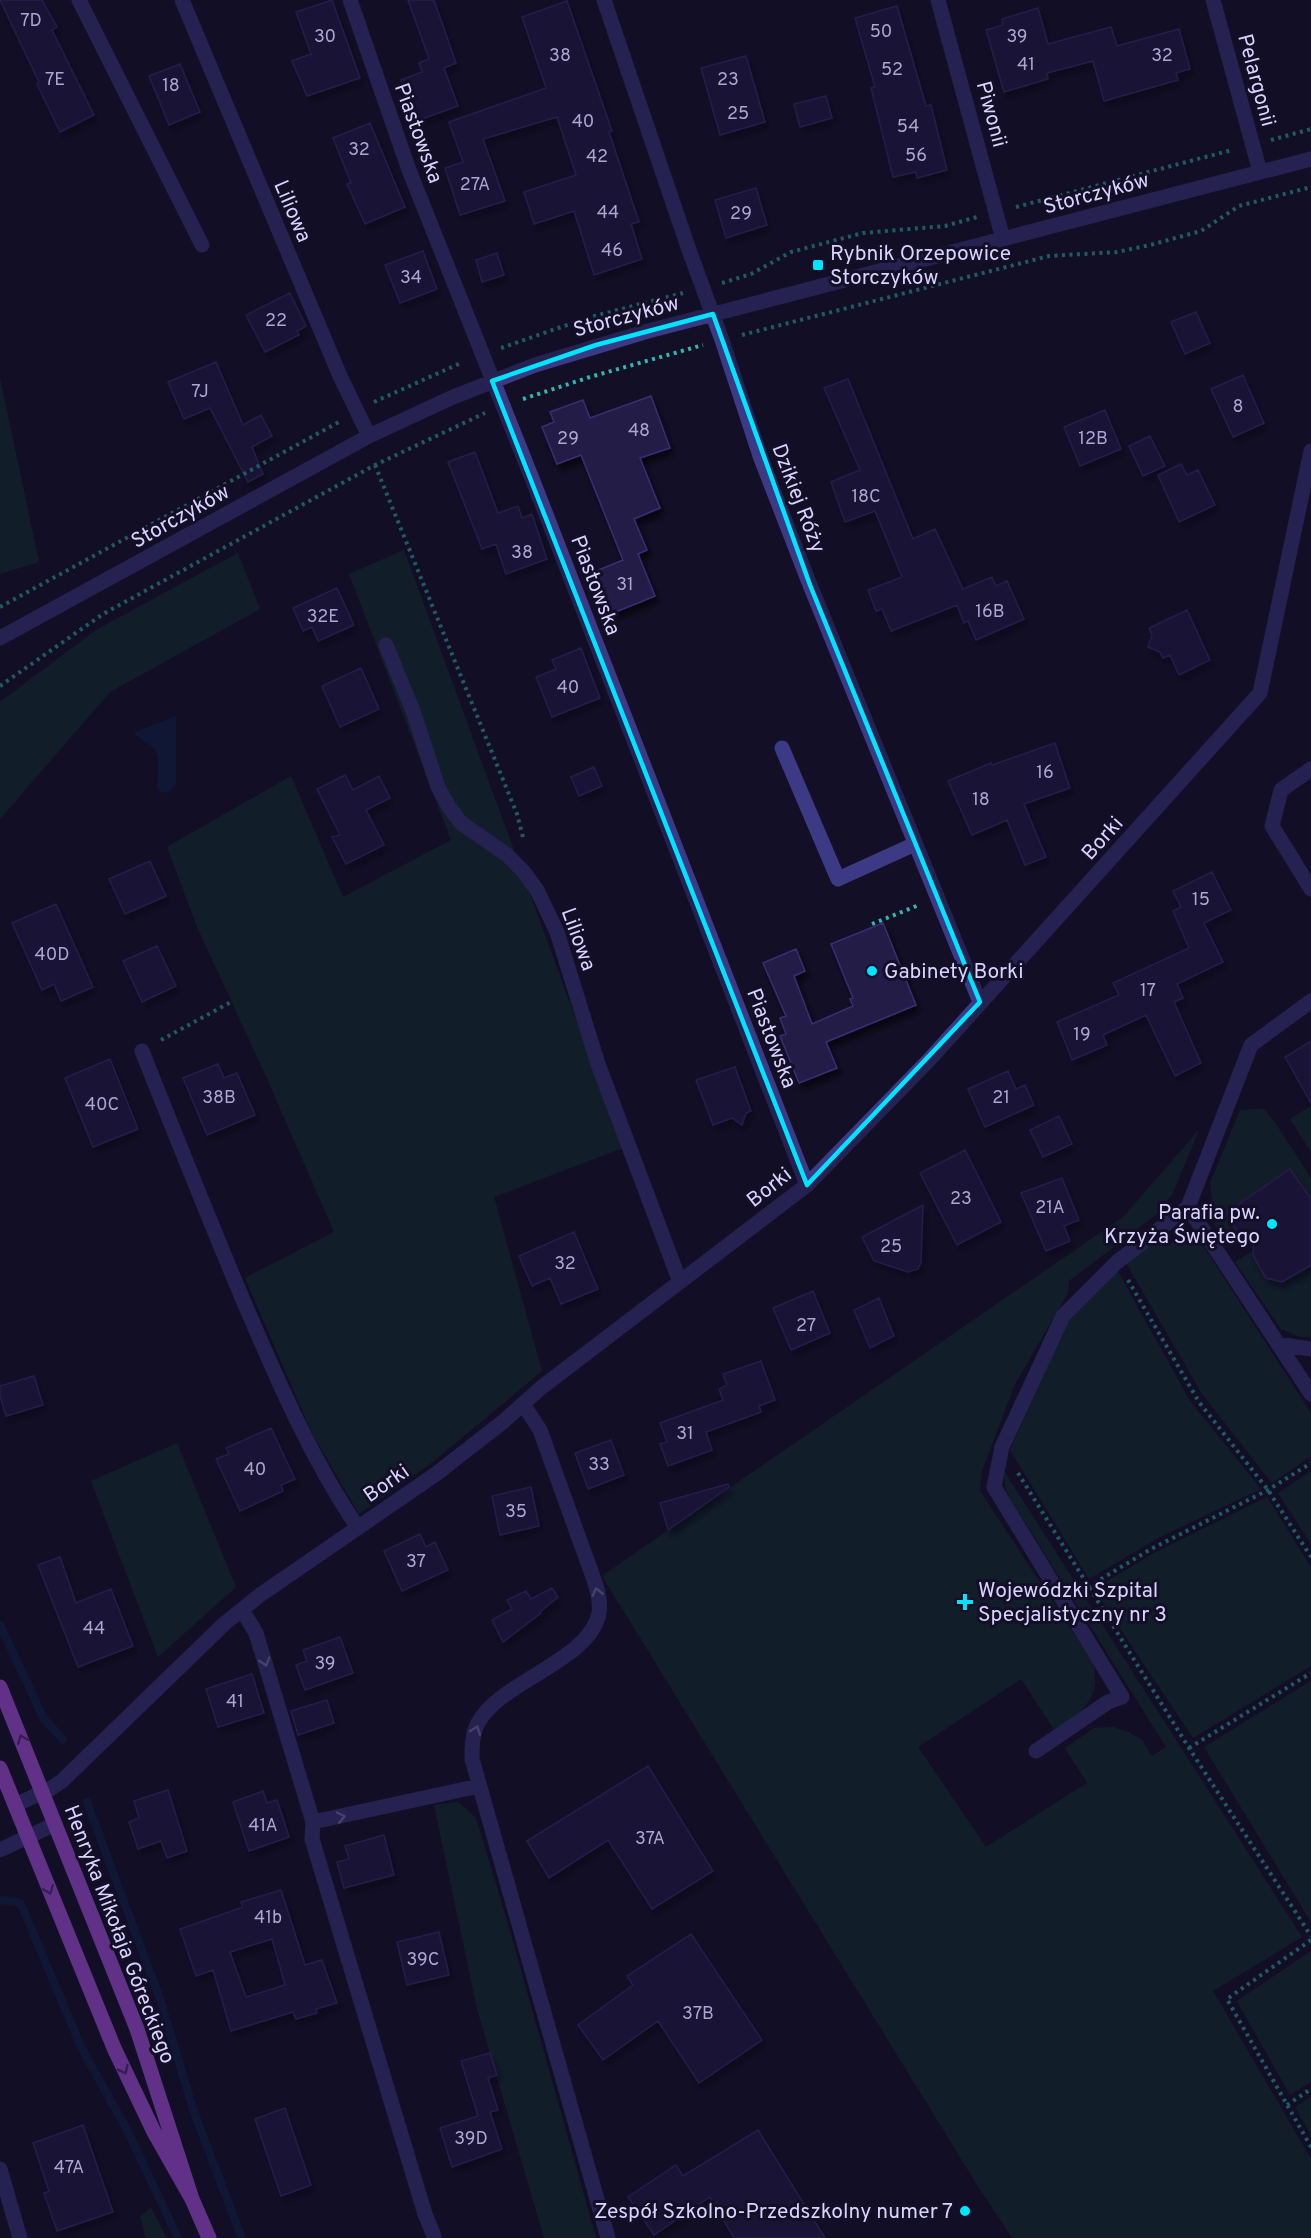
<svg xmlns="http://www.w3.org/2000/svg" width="1311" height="2238" viewBox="0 0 1311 2238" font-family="Overpass,sans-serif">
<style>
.green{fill:#12302f}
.water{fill:#0c2248}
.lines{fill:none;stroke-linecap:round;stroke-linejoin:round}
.stream{stroke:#0c2248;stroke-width:8}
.building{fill:#241b47;stroke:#3b2d73;stroke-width:1.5;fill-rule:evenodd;filter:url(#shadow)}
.path{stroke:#2fb8b0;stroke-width:4;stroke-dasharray:3 4.5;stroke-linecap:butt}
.minor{stroke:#3d3a85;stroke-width:15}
.major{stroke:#c25bff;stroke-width:15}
.oneway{stroke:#837fbc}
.oneway2{stroke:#623188}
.marked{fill:none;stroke:#00e5ff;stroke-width:4.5;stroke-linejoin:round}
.poi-dot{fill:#00e5ff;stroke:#130f26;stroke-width:2}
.labels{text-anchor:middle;stroke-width:6;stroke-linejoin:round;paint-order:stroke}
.number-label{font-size:18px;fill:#aca6d1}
.street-label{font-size:21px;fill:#d9d4ff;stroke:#130f26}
.poi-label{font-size:21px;fill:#d9d4ff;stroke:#130f26;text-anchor:start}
</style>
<defs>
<filter id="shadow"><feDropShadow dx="3.5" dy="6" stdDeviation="3" flood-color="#0009"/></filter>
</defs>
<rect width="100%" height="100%" fill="#130f26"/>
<path class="green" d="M0,378L39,562L0,574Z
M404,550L623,1148L494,1197L542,1371L434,1461L359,1514L312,1433L245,1278L334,1232L265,1074L198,929L167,847L291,776L343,897L451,840L349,574Z
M238,553L260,609L110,692L0,819V702L96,630Z
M1311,1106V1152L1290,1119Z
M1253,1109H1264L1274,1121L1311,1178V1199L1290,1169L1254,1192L1255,1201L1248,1205L1239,1202L1227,1212L1240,1237L1230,1246L1215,1227L1210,1183L1240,1110Z
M1199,1130L1172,1195L1157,1214L1069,1281L1068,1293L1015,1384L982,1471L980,1491L1093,1663C1102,1698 1081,1713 1055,1731L1021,1679L918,1747L986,1847L1087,1783L1065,1748L1094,1728L1113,1727L1128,1732L1142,1740L1152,1756L1166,1747L1010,1498L1005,1487L1004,1471L1302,1937L1213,1991L1311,2159V2238H1012L976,2183L602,1576L1123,1217Z
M1200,1241L1311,1413V1456L1272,1483L1202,1394L1125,1261L1152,1244Z
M1253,1251V1256L1266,1278L1282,1282L1311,1265V1337H1300L1281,1329L1235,1262Z
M1116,1268L1190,1401L1261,1489L1158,1538L1089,1579L1010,1450L1078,1298Z
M177,1443L236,1587L158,1657L91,1481Z
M1311,1471V1544L1278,1493Z
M1267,1497L1311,1567V1666L1193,1738L1094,1589L1154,1553Z
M1311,1681V1922L1204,1747Z
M458,1802L476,1818L508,1924L596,2238H544L477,2009L434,1805Z
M1311,1951V2082L1290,2095L1237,2001Z
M1311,2097V2135L1295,2107Z
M151,2208L167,2238H146L140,2217Z"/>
<path class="water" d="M176,716V782L171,790L165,793L158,791C156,779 162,757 153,747C148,742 142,742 134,733Z"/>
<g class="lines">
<path class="stream" d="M0,1625L44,1719L63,1739
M87,1802L160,1999L194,2112L241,2236
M0,1900L17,1902L21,1904L82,2049L127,2130L178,2238"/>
</g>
<path class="building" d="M0,0H42L57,27L52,30L94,115L60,132L37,84L39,82Z
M332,0L360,78L307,96L292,61L311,54L296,12Z
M408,0H434L456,63L444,68L458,106L416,121L401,80L422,72L419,63L429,59Z
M567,1L612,131L609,132L639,222L631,224L642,259L594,275L574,211L534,224L524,192L576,175L557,117L483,139L505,201L460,215L445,168L463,162L449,122L546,88L522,17Z
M897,6L926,106L931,105L947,170L917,178L916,172L893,177L871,88L875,87L855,18Z
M1038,8L1048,44L1111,27L1117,46L1179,29L1190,69L1176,73L1178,80L1104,101L1093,61L1047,73L1048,79L1004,92L986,30L1003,25L1002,19Z
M746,56L765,122L720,135L701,68Z
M180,64L200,112L169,125L149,76Z
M826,96L832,118L800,127L794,104Z
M370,123L405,207L365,224L347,184L351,183L333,138Z
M756,188L767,225L726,238L715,200Z
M423,251L437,289L400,303L385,265Z
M497,253L504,275L482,282L476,260Z
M290,293L306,326L297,331L299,335L265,352L246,315Z
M1196,312L1210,343L1185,354L1171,322Z
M216,362L243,425L261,415L272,436L252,447L263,474L248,482L210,408L184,419L168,382Z
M1243,375L1264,423L1233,437L1211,389Z
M848,379L913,539L935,529L963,589L992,577L996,586L1007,581L1024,619L976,640L968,621L964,623L957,605L891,631L882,609L876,611L868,590L902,577L875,511L845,522L831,482L860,470L824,388Z
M651,396L670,448L640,458L660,508L634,519L647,550L638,554L655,596L613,613L596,571L623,560L581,455L557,464L542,427L554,422L550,412L583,400L590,418Z
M1105,410L1121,449L1080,466L1064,427Z
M1150,436L1165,466L1143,476L1129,446Z
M475,452L498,513L518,506L522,518L532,514L547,559L506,574L496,544L482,549L448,462Z
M1181,464L1187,475L1198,470L1215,505L1179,522L1158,475Z
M337,588L354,625L318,641L312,627L303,631L293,608Z
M1187,610L1210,660L1179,675L1170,655L1163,658L1160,652L1148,647L1152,635L1149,628Z
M581,648L600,698L552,717L536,677L556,669L552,660Z
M361,668L379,709L340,727L322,686Z
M1055,743L1070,788L1024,804L1046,857L1025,865L1007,820L972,835L948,781L991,763L992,765Z
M594,767L602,786L579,796L571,777Z
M345,775L353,790L379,776L390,798L366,810L384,845L346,864L332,837L340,835L317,789Z
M150,861L166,896L125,914L109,879Z
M1212,872L1231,910L1204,923L1223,962L1177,984L1183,998L1174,1002L1201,1063L1175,1076L1146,1015L1103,1035L1107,1045L1072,1060L1057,1022L1119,995L1113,983L1189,948L1173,911L1181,907L1173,891Z
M56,904L93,987L61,1001L54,984L42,990L12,923Z
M883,923L916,1005L826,1042L837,1068L799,1083L780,1036L786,1034L780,1018L786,1016L763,963L796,949L805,971L794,976L812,1024L853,1006L850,999L853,998L831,944Z
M157,946L176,986L142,1002L123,961Z
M1311,1041V1103L1285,1057Z
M110,1059L138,1129L93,1147L65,1078Z
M218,1064L224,1078L237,1073L255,1115L207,1135L183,1078Z
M735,1067L751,1111L746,1113L742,1125L732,1118L713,1125L696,1080Z
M1008,1071L1016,1089L1025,1085L1034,1105L985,1127L968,1089Z
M1059,1116L1072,1144L1043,1157L1030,1130Z
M965,1150L1001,1222L957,1245L920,1173Z
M1290,1169L1311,1199V1265L1282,1282L1266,1278L1253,1255L1254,1236L1240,1237L1227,1212Z
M1062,1178L1079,1220L1064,1226L1070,1241L1046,1251L1021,1193Z
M923,1205L921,1262L918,1269L908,1272L874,1261L862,1237Z
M574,1232L598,1289L561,1304L550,1278L532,1286L519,1256Z
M813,1291L830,1333L791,1350L773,1308Z
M879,1298L894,1336L870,1348L854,1310Z
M761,1361L775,1400L759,1406L761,1412L706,1432L712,1450L668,1466L660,1444L667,1442L660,1423L723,1400L719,1389L727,1385L723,1374Z
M34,1376L43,1405L6,1416L0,1396V1386Z
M271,1428L295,1479L281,1485L283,1491L240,1511L216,1459L229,1454L226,1448Z
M611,1440L624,1475L588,1489L575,1453Z
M728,1484L729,1487L668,1530L660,1503Z
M531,1487L539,1526L500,1535L492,1496Z
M420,1534L426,1547L435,1542L448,1570L402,1591L384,1551Z
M60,1557L76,1603L111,1589L133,1646L78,1667L38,1565Z
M552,1588L558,1597L540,1612L541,1613L503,1642L492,1620L512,1609L507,1600L526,1591L531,1599Z
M340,1637L353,1673L305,1690L296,1665L307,1661L303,1650Z
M252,1674L264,1713L218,1727L206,1689Z
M327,1700L334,1723L298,1735L291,1711Z
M648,1766L713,1871L652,1909L608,1840L549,1878L527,1841Z
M168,1790L187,1851L167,1858L161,1841L138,1849L129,1822L139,1818L134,1801Z
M263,1791L267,1803L277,1800L289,1837L249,1851L233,1802Z
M384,1835L394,1875L344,1888L337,1862L349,1859L345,1846Z
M281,1890L305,1965L322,1960L337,2003L316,2009L317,2013L296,2019L293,2012L231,2031L213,1970L196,1976L180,1929L243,1907L241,1902ZM272,1939L285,1985L246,1997L230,1952Z
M439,1932L449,1975L407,1985L397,1942Z
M691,1934L762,2040L699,2083L658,2021L603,2060L578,2025L633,1985L627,1976Z
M490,2053L497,2075L488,2078L498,2110L490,2112L502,2149L452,2167L440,2128L478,2116L461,2061Z
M285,2108L311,2185L281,2196L255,2119Z
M83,2125L113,2212L57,2231L44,2193L49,2191L33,2143Z
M758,2130L825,2238H734L710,2197L654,2235L628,2197L676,2165L683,2176Z"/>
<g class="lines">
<path class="path" d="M1271,140L1311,129
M1016,207L1232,150
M722,283L751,274L791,252L863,233L945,226L977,217
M742,335L1049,256L1117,252L1150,245L1201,231L1239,206L1311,187
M501,348L587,318L683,293
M523,399L590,377L703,345
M374,402L463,362
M375,465L517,814L524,841
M0,607L339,422
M0,686L103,614L375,465L485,413
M872,924L919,905
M161,1040L231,1002
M1128,1280L1199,1402L1268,1490L1311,1557
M1018,1473L1189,1748L1311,1936
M1088,1587L1151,1549L1268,1490L1311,1463
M1189,1748L1311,1673
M1311,1940L1227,1999L1311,2147
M1287,2105L1311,2089"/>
<path class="minor" d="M79,0L202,245
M182,0L340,376L369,436
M350,0L409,170L533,481L807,1185
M604,0L689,250L722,340L760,456L810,585L980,1002
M938,0L1003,239
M1213,0L1260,172
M0,638L369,436L453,397L535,365L648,331L1311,159
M386,645L413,711L438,787L449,807L461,823L506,854L523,871L537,890L557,932L598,1064L680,1282
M782,748L838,879L915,844
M1311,769L1281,790L1272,826L1311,889
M142,1051C175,1134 208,1217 243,1300C277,1379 310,1457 358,1528
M1188,1207L1311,1394
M1278,1344L1311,1349
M523,1404L540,1430L593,1577C597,1588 601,1600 599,1613C590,1661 500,1681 478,1723C472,1734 472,1747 472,1759L608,2238
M242,1610L256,1633L313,1822L479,1786
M1036,1751L1108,1702L1122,1697L994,1487L1002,1447L1063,1316L1117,1262L1188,1207L1251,1045L1311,1001
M15,1805L50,1789L62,1781L224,1624L260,1595L436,1474L504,1421L542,1387L807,1185L929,1060L1260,693L1311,451
M313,1822L312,1839L425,2214L434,2236
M0,1850L55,1824
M0,2169L20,2238"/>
<path class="major" d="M0,1687L137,2029L192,2199
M0,1768L114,2048L154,2132L192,2199L209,2238"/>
</g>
<defs><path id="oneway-chevron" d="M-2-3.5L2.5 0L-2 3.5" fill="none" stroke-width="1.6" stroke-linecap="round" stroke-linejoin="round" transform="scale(1.5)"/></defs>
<g class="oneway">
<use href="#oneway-chevron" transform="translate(597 1592) rotate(-103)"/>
<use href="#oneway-chevron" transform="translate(265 1662) rotate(73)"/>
<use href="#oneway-chevron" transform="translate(476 1730) rotate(-70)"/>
<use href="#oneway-chevron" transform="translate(341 1817) rotate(-12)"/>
</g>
<g class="oneway2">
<use href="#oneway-chevron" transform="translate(22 1739) rotate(-112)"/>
<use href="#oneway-chevron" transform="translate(49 1890) rotate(68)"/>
<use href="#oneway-chevron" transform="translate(124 2070) rotate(64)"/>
</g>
<path d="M0 0H1311V2238H0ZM713,314L810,585L980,1002L807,1185L492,381L596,345Z" fill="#130f26" fill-opacity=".55" fill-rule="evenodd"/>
<path class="marked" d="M713,314L810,585L980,1002L807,1185L492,381L596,345Z"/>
<g class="poi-dot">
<rect x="812" y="259" width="12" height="12" rx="3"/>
<circle cx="872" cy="971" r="6"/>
<circle cx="1272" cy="1224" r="6"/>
<path d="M962 1593h6v6h6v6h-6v6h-6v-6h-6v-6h6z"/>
<circle cx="965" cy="2211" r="6"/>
</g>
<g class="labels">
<g class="number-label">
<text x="31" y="26">7D</text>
<text x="881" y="37">50</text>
<text x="325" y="42">30</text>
<text x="1017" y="42">39</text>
<text x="560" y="61">38</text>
<text x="1162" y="61">32</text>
<text x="1026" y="70">41</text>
<text x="892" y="75">52</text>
<text x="55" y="85">7E</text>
<text x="728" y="85">23</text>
<text x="171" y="91">18</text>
<text x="738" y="119">25</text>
<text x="583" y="127">40</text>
<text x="908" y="132">54</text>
<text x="359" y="155">32</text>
<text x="916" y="161">56</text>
<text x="597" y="162">42</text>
<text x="475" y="190">27A</text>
<text x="608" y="218">44</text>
<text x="741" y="219">29</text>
<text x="612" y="256">46</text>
<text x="411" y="283">34</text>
<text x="276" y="326">22</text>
<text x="200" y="397">7J</text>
<text x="1238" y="412">8</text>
<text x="639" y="436">48</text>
<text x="568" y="444">29</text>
<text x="1093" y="444">12B</text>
<text x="866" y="502">18C</text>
<text x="522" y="558">38</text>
<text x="625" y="590">31</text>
<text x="990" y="617">16B</text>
<text x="323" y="622">32E</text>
<text x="568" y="693">40</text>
<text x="1045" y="778">16</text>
<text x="981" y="805">18</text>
<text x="1201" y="905">15</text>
<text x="52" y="960">40D</text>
<text x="1148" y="996">17</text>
<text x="1082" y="1040">19</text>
<text x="219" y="1103">38B</text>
<text x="1001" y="1103">21</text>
<text x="102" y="1110">40C</text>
<text x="961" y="1204">23</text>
<text x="1050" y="1213">21A</text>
<text x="891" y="1252">25</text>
<text x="565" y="1269">32</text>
<text x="806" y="1331">27</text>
<text x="685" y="1439">31</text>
<text x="599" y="1470">33</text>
<text x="255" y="1475">40</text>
<text x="516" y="1517">35</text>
<text x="416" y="1567">37</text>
<text x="94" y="1634">44</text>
<text x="325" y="1669">39</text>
<text x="235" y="1707">41</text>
<text x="263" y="1831">41A</text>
<text x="650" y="1844">37A</text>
<text x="268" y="1923">41b</text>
<text x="423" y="1965">39C</text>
<text x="698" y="2019">37B</text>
<text x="471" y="2144">39D</text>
<text x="69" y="2173">47A</text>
</g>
<g class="street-label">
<text transform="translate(1257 80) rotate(75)" y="7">Pelargonii</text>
<text transform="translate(992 114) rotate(75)" y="7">Piwonii</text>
<text transform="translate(419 133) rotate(70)" y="7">Piastowska</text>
<text transform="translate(1096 193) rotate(-15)" y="7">Storczyków</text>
<text transform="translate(293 211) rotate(67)" y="7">Liliowa</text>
<text transform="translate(626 316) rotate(-15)" y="7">Storczyków</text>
<text transform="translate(799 498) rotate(69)" y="7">Dzikiej Róży</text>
<text transform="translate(180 516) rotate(-29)" y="7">Storczyków</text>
<text transform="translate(596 585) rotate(69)" y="7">Piastowska</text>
<text transform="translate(1102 838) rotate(-48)" y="7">Borki</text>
<text transform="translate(579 939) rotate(70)" y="7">Liliowa</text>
<text transform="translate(772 1038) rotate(69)" y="7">Piastowska</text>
<text transform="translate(769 1187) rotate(-38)" y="7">Borki</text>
<text transform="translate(386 1483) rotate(-35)" y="7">Borki</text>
<text transform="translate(120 1934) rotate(69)" y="7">Henryka Mikołaja Góreckiego</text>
</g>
<g class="poi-label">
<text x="830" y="260">Rybnik Orzepowice<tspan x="830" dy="24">Storczyków</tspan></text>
<text x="884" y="978">Gabinety Borki</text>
<text x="1260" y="1219" text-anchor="end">Parafia pw.<tspan x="1260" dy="24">Krzyża Świętego</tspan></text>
<text x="978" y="1597">Wojewódzki Szpital<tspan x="978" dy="24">Specjalistyczny nr 3</tspan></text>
<text x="953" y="2218" text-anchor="end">Zespół Szkolno-Przedszkolny numer 7</text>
</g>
</g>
</svg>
